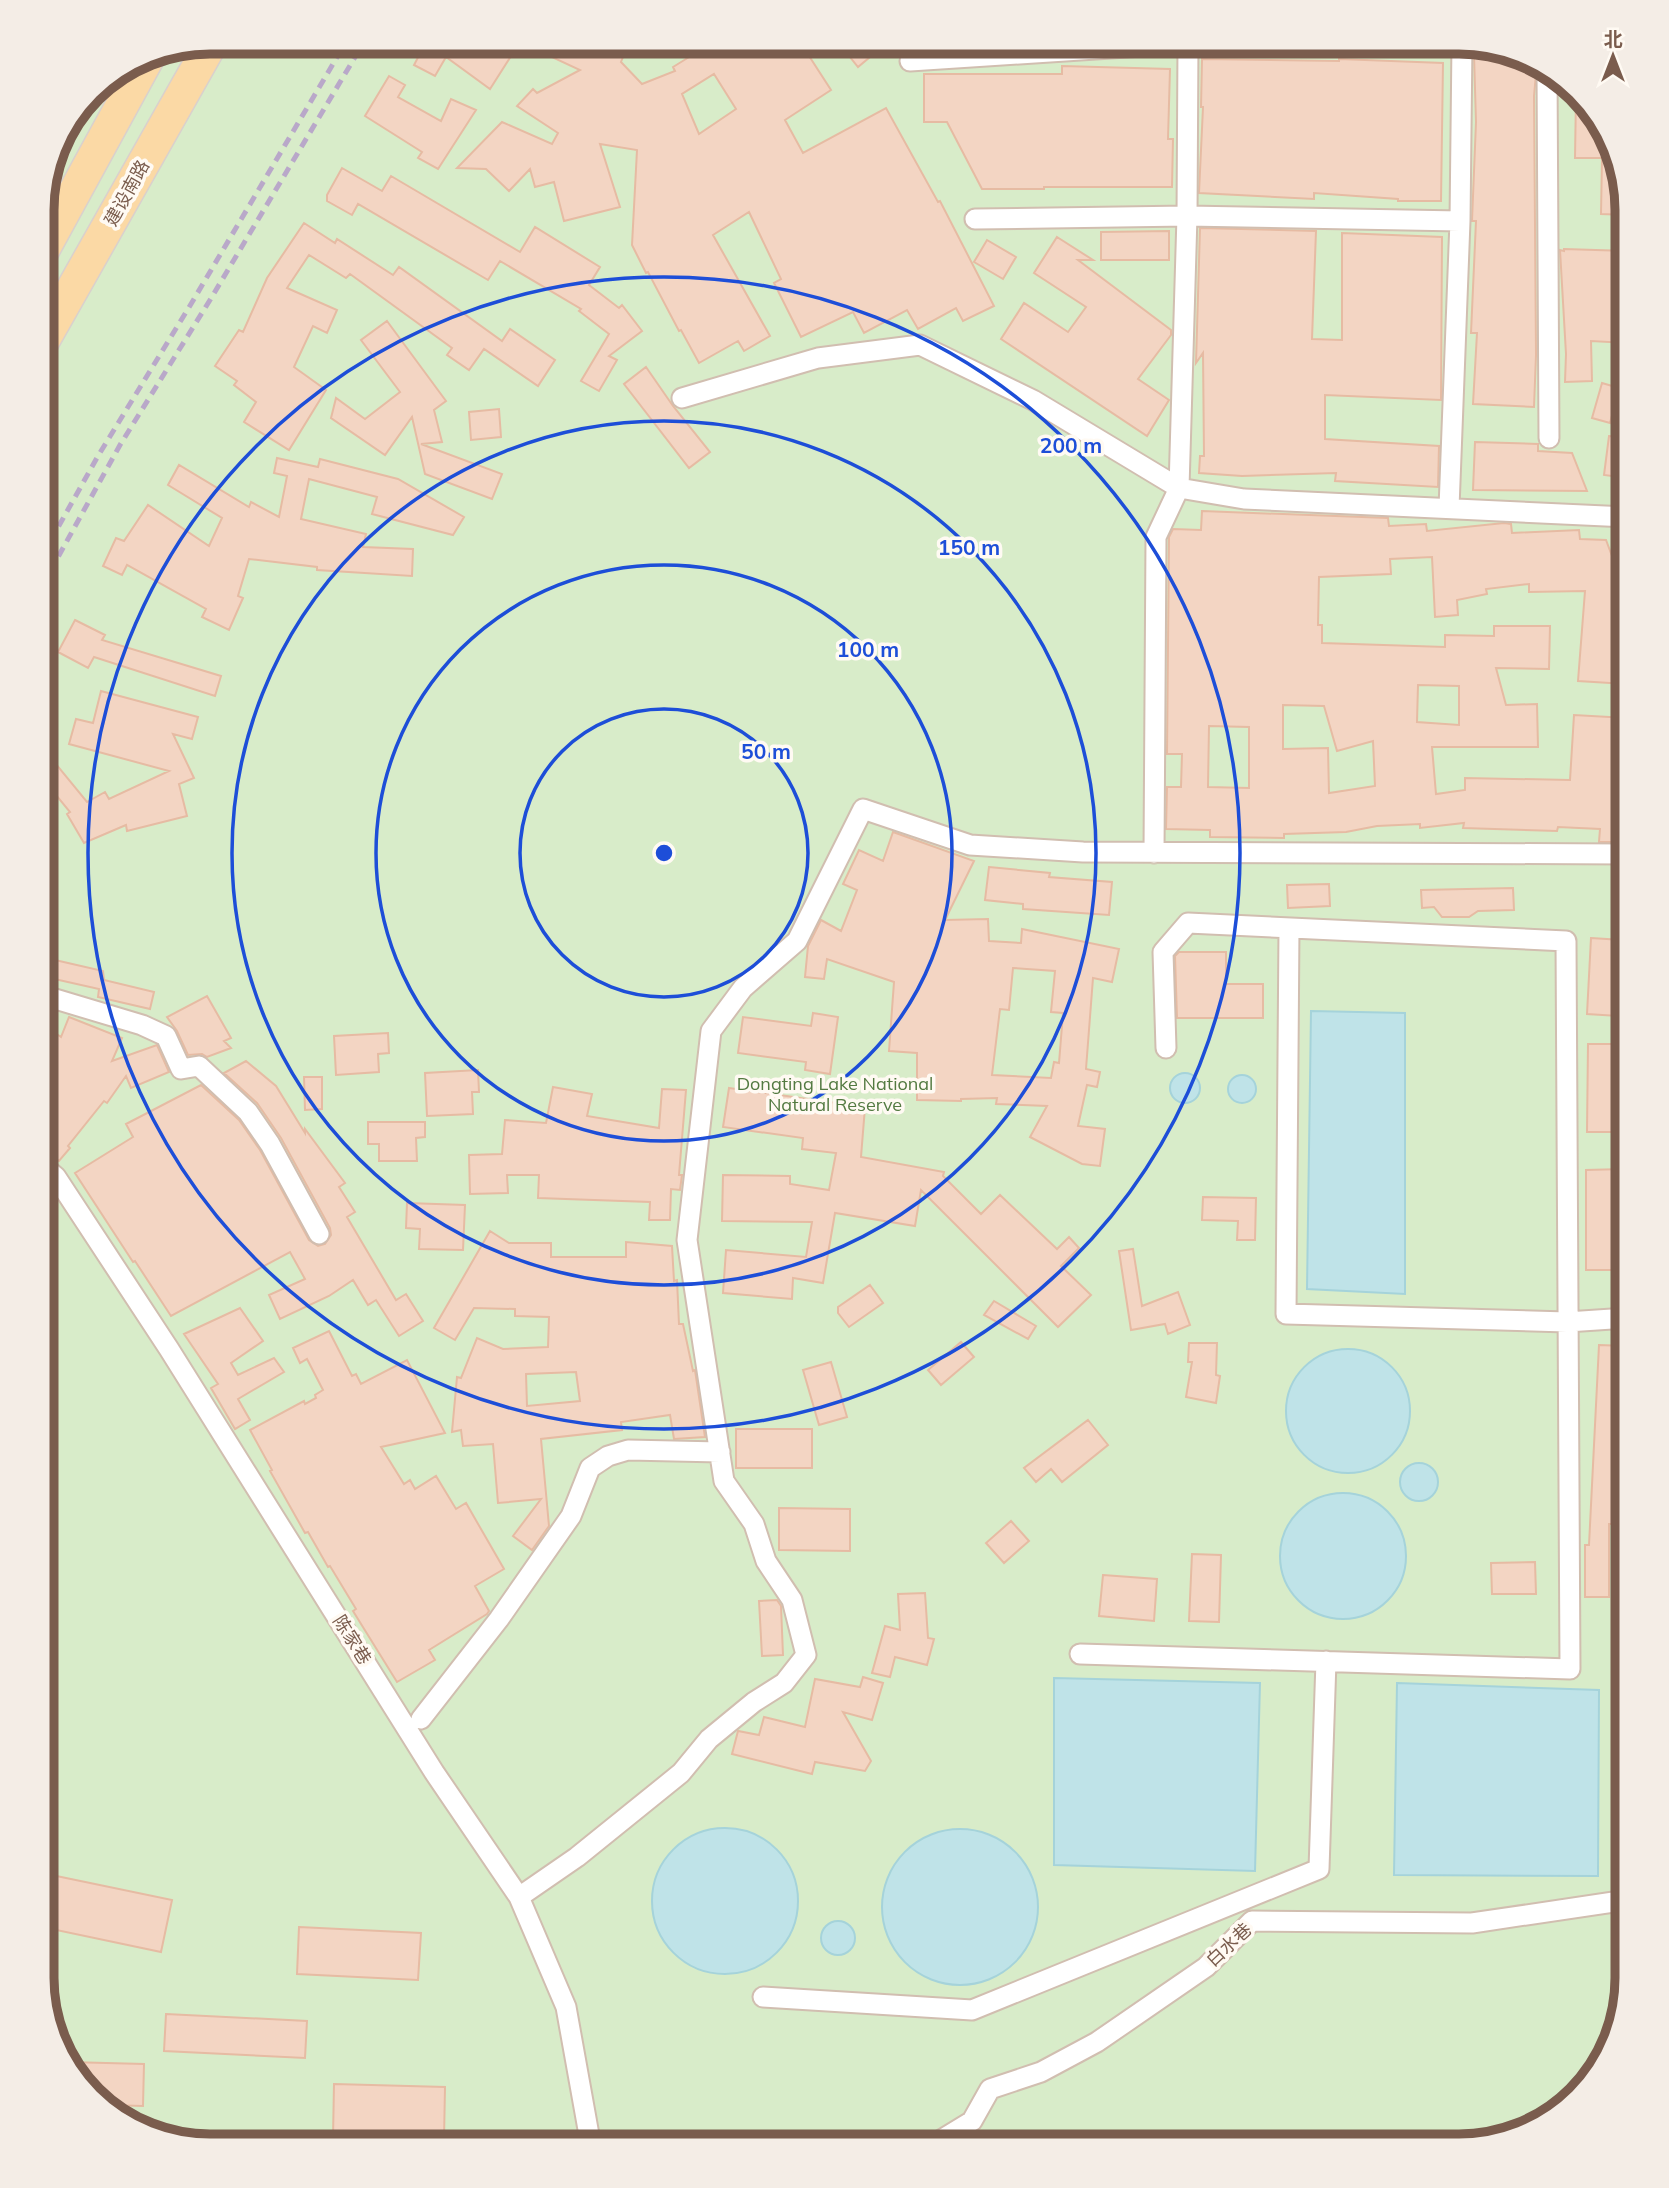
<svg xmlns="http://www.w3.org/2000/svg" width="1669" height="2188" viewBox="0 0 1669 2188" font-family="Mulish,'Noto Sans SC',sans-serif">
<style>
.green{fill:#d8ecc9}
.water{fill:#bfe3e8;stroke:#a5d3da;stroke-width:2}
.building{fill:#f3d5c3;stroke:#e6bba3;stroke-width:2;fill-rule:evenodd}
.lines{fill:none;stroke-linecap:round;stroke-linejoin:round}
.street-casing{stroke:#d1beb0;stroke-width:23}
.primary-casing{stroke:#dad1cd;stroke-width:35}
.street{stroke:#fff;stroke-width:19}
.primary{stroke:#fbd9a5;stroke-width:32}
.rail{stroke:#b9a8c9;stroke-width:5;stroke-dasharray:10 7;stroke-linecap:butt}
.ring{fill:none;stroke:#1d4ed8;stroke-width:3.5}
.labels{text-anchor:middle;stroke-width:7;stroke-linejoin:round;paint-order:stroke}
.street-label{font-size:18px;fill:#7a5c4d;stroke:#fffaf3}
.park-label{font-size:18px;fill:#537a41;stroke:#fffaf3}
.rim{fill:none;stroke:#7a5c4d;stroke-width:9}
.centre{fill:#1d4ed8;stroke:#fffaf3;stroke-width:3.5}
.ring-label{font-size:21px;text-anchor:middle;font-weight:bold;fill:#1d4ed8;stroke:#fffaf3;stroke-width:7;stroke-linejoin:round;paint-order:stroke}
</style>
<rect width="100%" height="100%" fill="#fdf6ec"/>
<path class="green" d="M210,42H1469L1543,65L1599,117L1627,210V1978L1605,2061L1552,2118L1459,2146H210L127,2124L70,2071L42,1978V199L59,136L99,84L146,55Z"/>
<path class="water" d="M1311,1011L1405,1013V1294L1307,1289Z
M1170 1088a15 15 0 1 1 30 0a15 15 0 1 1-30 0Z
M1228 1089a14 14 0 1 1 28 0a14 14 0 1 1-28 0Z
M1286 1411a62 62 0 1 1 124 0a62 62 0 1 1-124 0Z
M1400 1482a19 19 0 1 1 38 0a19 19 0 1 1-38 0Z
M1280 1556a63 63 0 1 1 126 0a63 63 0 1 1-126 0Z
M1054,1678L1260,1683L1255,1871L1054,1865Z
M1397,1683L1599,1690L1598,1876L1394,1875Z
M652 1901a73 73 0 1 1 146 0a73 73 0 1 1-146 0Z
M882 1907a78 78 0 1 1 156 0a78 78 0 1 1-156 0Z
M821 1938a17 17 0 1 1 34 0a17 17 0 1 1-34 0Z"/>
<path class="building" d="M422,42H555L580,54L584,42H629L621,62L642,84L675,71L673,67L694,54L687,42H800L831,90L785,120L803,153L886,108L938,202L940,201L994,306L963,321L956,308L918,329L907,310L864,333L853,312L801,337L774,283L781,279L749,212L713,235L770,336L744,351L738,341L699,363L681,330L679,331L648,272L646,273L632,245L637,150L600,144L620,207L564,221L554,182L535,187L530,169L509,191L486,169L457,168L502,122L552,144L558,133L517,106L533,89L537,93L580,70L520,42L490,89L446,57L435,76L414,65L425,44ZM714,74L736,109L699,134L682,94Z
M838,42H888L858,67Z
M1498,51L1537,63L1534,96L1536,355L1534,407L1473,404L1477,333H1471L1476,221H1472L1476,122L1474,55Z
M1202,59L1339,61V59L1443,63L1441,201H1398V199L1314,193V199L1199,193L1203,107H1201Z
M1062,66L1170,69L1168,139H1173L1172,187H1044V189H982L947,122H924V74H1062Z
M389,76L405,85L398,97L441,121L451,99L476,110L438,169L418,158L422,152L365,116Z
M1576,96L1599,117L1627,215L1601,214L1602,158H1575Z
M342,168L382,191L391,176L520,252L535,227L600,267L589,285L619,308L622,305L642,331L609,356L617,360L599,391L581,381L609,334L579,311L581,309L500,261L488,280L358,204L352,215L327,201V195Z
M304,223L335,243L337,239L393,275L399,267L502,341L510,329L555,360L538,386L484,349L469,370L447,355L452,348L350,274L346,278L309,255L287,288L337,310L327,333L313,326L294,367L326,390L289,450L244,422L256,402L234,385L237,381L215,366L239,330L243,332L267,278Z
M1200,228L1316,231L1312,339L1342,340V233L1442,237L1441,400L1325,395V439L1439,446L1438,487L1335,481L1336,473L1242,476L1199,473L1200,456H1204L1203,353L1196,363Z
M1169,231V260H1101V232Z
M1057,237L1093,260H1078L1171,330V335L1138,379L1169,400L1147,436L1001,339L1024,303L1068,332L1086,307L1034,273Z
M987,240L1016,257L1003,279L974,262Z
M1564,249L1627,251V343L1591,341L1592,381L1565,382L1566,354L1560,250L1564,251Z
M387,321L446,401L434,410L442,442L421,444L502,474L492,499L425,474L412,417L385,455L331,418L336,398L365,419L400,392L361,340Z
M646,367L673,406L710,452L689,468L624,384Z
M1602,383L1619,388L1610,423L1592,418Z
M499,409L501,437L471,440L469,412Z
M1609,436L1627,438V478L1604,475Z
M1475,442L1538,444V451L1572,453L1587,491L1473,490Z
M277,458L318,467L320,459L398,479L464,517L453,535L372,514L377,497L309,479L301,519L366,534L363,547L413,549L412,576L317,570V567L249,559L238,596L243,598L229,630L202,617L206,609L127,565L122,575L103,566L116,538L124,541L148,505L209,546L222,518L168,485L179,465L249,507L251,502L279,517L287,476L274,473Z
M1202,511L1388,518L1389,526L1426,524L1427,531L1504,523L1511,524L1512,533L1579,530L1580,539L1606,540L1612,556L1616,529H1627L1626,684L1578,681L1585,591L1529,592V584L1486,589L1487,594L1457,600L1458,615L1435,617L1432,557L1390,559L1391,574L1319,577L1318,625H1322V643L1445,647V635L1494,636V626H1550L1549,669L1496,668L1506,705L1537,704L1538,747H1432L1436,794L1465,790V778L1570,780L1574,715L1627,718V842H1599L1600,829L1558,827L1557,831L1463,828L1464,823L1420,828V824L1377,826L1346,832L1284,834V838L1210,837V830L1166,829L1167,787H1181L1182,754H1167L1169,537L1173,529L1201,530ZM1418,685L1459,686V725L1417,722ZM1283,705L1324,706L1337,751L1373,741L1375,786L1329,793L1328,748L1283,749ZM1209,726L1249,727V788L1208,787Z
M75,620L105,635L102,640L221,676L215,696L94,657L88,668L58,652Z
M101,691L198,717L192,739L173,734L194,778L179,784L187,816L127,831L126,825L84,843L67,814L70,812L42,778V747L87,802L105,792L109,799L169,771L69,744L76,719L93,723Z
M893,832L974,861L945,920L988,919L989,941L1021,943L1022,929L1119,949L1112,982L1093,978L1086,1069L1100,1072L1097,1087L1087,1085L1078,1126L1105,1129L1100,1166L1082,1164L1030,1137L1047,1106L996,1104L997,1098L961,1099V1101L917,1100V1053L889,1051L894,982L827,959L824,979L805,977L808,946L821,920L841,931L857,890L843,884L859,850L883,861ZM1013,968L1055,971L1051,1012L1063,1013L1059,1063L1054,1062L1051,1078L992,1075L1000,1009L1009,1010Z
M989,867L1050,873L1049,877L1112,882L1109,915L1023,909V904L985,900Z
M1329,884L1330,906L1288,908L1287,885Z
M1513,888L1514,910L1478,911L1469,917H1442L1434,907L1422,908L1421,890Z
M1591,938L1622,940L1618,1016L1587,1014Z
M1179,952H1226V984H1263V1018H1177L1175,956Z
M55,960L103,971L104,980L154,992L150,1009L98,997L99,989L50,978Z
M207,996L231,1038L224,1041L231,1048L207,1057L202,1054L188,1055L177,1031L167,1017Z
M813,1013L838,1017L830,1074L805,1070L806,1062L738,1053L743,1017L811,1026Z
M69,1017L122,1038L112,1061L157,1045L169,1072L131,1088L126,1076L107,1103L104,1101L68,1146L70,1148L59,1161L42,1148V1024L61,1037Z
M388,1033L389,1053L378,1054L379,1072L336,1075L334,1036Z
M1588,1044H1620L1619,1132H1587Z
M246,1061L276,1086L305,1133V1129L345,1183L339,1187L355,1212L347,1217L396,1300L406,1294L423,1321L399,1336L376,1300L368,1305L353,1280L329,1296L280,1319L269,1295L305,1279L290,1252L171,1316L135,1261L133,1262L75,1173L133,1137L126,1124L201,1085L239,1120L260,1150L309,1240L318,1246L325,1244L331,1235L330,1228L281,1138L257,1103L224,1073Z
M478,1070L479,1092H472L473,1114L427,1116L425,1073Z
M304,1077H322V1109L305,1110Z
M553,1087L592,1094L587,1116L659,1128L662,1089L686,1090L679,1175H682L680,1190L671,1189L670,1220H649L650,1202L538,1198L539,1175H507L508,1193L470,1194L469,1155L502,1154L505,1120L546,1123Z
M729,1088L865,1107L861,1157L944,1172L943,1176L981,1214L1000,1195L1057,1249L1069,1237L1079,1248L1061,1266L1091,1295L1058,1327L921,1190L915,1226L835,1213L823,1283L793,1278L792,1299L723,1293L726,1250L806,1257L812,1222L722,1221L723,1175L790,1176V1184L829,1190L836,1153L802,1149L803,1138L723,1127Z
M368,1122H425V1137L416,1138L417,1161H379V1144H368Z
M1623,1169V1270H1586V1170Z
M1203,1197L1256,1198L1255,1240H1237L1238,1221L1202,1220Z
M407,1203L465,1205L463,1250L419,1249L420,1229L406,1228Z
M490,1231L509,1243H551V1257H626V1242L672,1246L674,1281L677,1280L679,1324H683L693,1371L695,1370L705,1437L674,1439L670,1415L621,1422L622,1430L541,1439L549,1526L532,1550L513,1536L541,1499L498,1503L493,1444L463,1446L461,1430L452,1432L457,1377L461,1378L477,1338L503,1349L548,1347L549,1317L515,1316V1309L474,1308L455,1340L434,1328ZM576,1372L580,1401L527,1406L526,1374Z
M1133,1249L1142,1306L1178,1292L1190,1325L1168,1334L1165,1324L1131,1330L1119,1251Z
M870,1285L883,1303L849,1327L838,1313V1307Z
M994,1301L1036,1326L1028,1339L984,1315Z
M240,1308L263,1341L231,1363L238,1375L274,1358L284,1372L238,1399L250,1420L235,1429L211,1388L218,1384L184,1334Z
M329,1331L352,1376L356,1374L361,1384L407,1360L445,1433L381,1447L404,1484L410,1480L415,1489L436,1476L456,1509L466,1503L504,1569L475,1586L489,1611L487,1614L429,1650L435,1660L397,1682L353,1611L356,1609L330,1566L328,1567L308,1532L305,1533L270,1471L272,1470L250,1430L304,1401L305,1404L316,1398L315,1395L323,1390L307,1359L300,1363L293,1348Z
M961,1342L974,1357L941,1385L928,1370Z
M1189,1343H1217L1216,1375L1220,1376L1216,1403L1186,1397L1192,1362H1188Z
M1599,1345L1625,1346L1621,1426L1615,1524H1609V1597H1585V1545H1589Z
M831,1362L847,1417L819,1425L803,1370Z
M1088,1420L1108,1445L1062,1482L1051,1469L1036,1482L1024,1468Z
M736,1429H812V1468H736Z
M779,1508L850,1509V1551L779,1550Z
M1011,1521L1029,1541L1004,1563L986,1543Z
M1192,1554L1221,1555L1219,1622L1189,1621Z
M1535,1562L1536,1594H1492L1491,1563Z
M1103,1575L1157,1579L1154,1621L1099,1616Z
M925,1593L928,1638L934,1639L927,1665L895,1657L890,1677L872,1673L885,1626L900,1630L898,1594Z
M777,1600L781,1606L783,1655L762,1656L759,1601Z
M863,1677L883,1683L872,1720L843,1712L871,1761L865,1771L815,1762L812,1774L732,1754L738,1731L759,1735L764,1717L805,1727L815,1679L860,1687Z
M42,1873L172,1900L161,1952L42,1927Z
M299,1927L421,1933L418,1980L297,1974Z
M166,2014L307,2021L305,2058L164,2051Z
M68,2062L144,2064L143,2106L107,2105L70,2071Z
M334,2084L445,2087L444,2140L333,2138Z"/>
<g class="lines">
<defs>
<path id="street" d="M910,61L1188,43H1471
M1547,69L1549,438
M975,219L1187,216L1460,221
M682,398L818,358L920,345L1033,400L1179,488L1244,499L1627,517
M1449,508L1460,221L1462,42
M1154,853L1156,537L1179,488L1187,216L1188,42
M1289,928L1286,1314L1567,1322L1627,1318
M42,995L142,1025L166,1036L181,1069L199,1066L248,1112L270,1144L319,1234
M42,1165L56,1177L169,1349L434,1772L519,1897L566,2007L591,2146
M1080,1654L1570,1669L1566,941L1188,923L1163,952L1166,1048
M421,1719L499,1619L571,1516L590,1468L608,1456L628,1450L720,1452
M519,1897L577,1857L681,1773L709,1739L754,1702L784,1683L806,1655L792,1600L766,1561L754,1524L724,1481L687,1240L711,1031L743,988L797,941L863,809L970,845L1083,852L1627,854
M763,1997L972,2010L1319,1869L1326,1661
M931,2146L972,2121L990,2089L1041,2072L1097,2042L1206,1967L1252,1921L1472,1923L1627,1900"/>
<path id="primary" d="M42,252L150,54
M42,343L212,42"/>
</defs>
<use href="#street" class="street-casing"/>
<use href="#primary" class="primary-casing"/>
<use href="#street" class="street"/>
<use href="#primary" class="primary"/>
<path class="rail" d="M42,556L98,456L191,304L346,42
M42,586L120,445L210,300L364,42"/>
</g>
<g class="ring">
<circle cx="664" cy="853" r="144"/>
<circle cx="664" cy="853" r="288"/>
<circle cx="664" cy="853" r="432"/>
<circle cx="664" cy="853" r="576"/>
</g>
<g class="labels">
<g class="street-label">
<text transform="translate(127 193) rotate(-61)" y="6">建设南路</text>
<text transform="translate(352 1640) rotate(58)" y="6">陈家巷</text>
<text transform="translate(1229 1945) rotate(-43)" y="6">白水巷</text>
</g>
<g class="park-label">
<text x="835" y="1090">Dongting Lake National<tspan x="835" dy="21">Natural Reserve</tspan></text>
</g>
</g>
<path d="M0 0H1669V2188H0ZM210 54H1459A156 156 0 0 1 1615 210V1978A156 156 0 0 1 1459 2134H210A156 156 0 0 1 54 1978V210A156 156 0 0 1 210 54Z" fill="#f4ede6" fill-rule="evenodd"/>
<path class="rim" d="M210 54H1459A156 156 0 0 1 1615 210V1978A156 156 0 0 1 1459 2134H210A156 156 0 0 1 54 1978V210A156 156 0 0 1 210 54Z"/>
<circle cx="664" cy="853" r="10" class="centre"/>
<g class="ring-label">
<text x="1071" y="453">200 m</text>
<text x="969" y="555">150 m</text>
<text x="868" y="657">100 m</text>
<text x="766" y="759">50 m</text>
</g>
<g transform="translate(1613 56)" stroke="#fffaf3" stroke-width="5" paint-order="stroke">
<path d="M0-5L12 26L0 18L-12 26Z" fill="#7a5c4d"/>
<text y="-10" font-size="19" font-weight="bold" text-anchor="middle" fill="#7a5c4d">北</text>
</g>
</svg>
